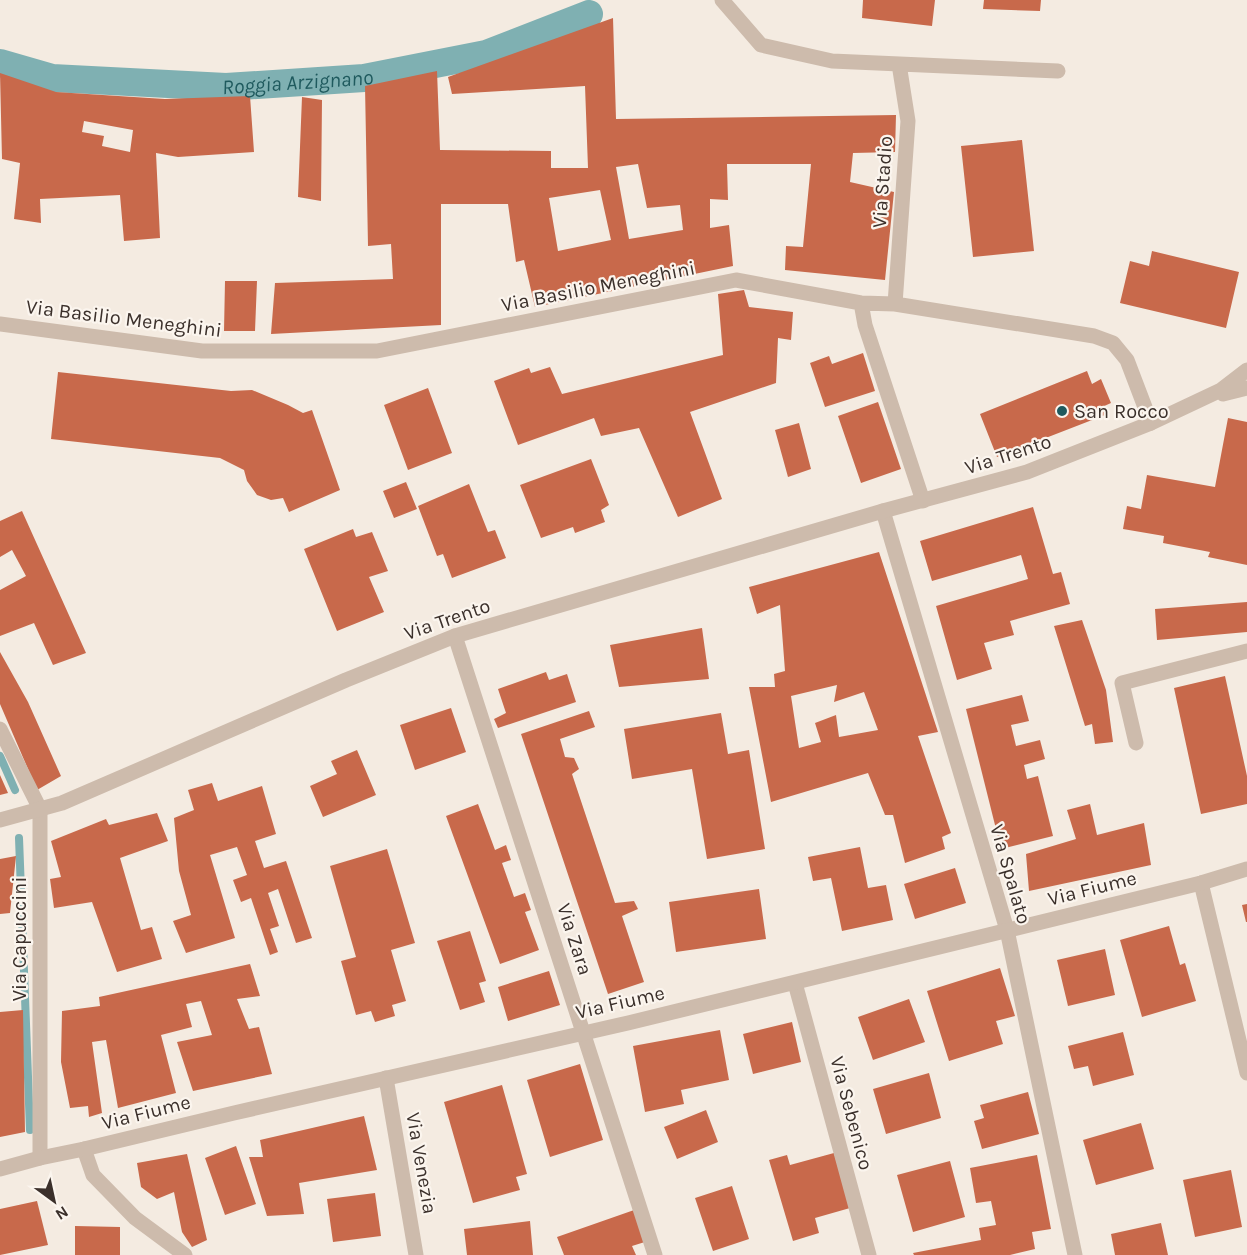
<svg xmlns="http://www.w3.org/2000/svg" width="1247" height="1255" viewBox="0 0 1247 1255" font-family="Karla,sans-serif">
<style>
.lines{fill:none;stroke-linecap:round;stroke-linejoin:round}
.stream{stroke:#7fb0b2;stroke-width:8}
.canal{stroke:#7fb0b2;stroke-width:28}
.building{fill:#c8694b;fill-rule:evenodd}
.minor{stroke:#cdbbac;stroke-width:15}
.tertiary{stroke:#cdbbac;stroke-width:15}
.poi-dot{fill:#1f5a5e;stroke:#fbf5ee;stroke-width:2}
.labels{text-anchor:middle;stroke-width:4.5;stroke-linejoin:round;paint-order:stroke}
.street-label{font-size:20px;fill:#3b302b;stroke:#fbf5ee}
.poi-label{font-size:20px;fill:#3b302b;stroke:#fbf5ee;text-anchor:start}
.water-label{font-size:21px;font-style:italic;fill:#1f5a5e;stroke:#fbf5ee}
</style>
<rect width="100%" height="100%" fill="#f4ebe1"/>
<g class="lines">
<path class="stream" d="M0,756L15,790
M19,838L30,1130"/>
<path class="canal" id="s1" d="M0,63L52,78L226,87L364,78L486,54L589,14"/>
</g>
<path class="building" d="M863,0H935L932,26L862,18Z
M984,0H1041L1040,11L983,9Z
M613,18L616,119L896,115L895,152L853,153L850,182L894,192L885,280L785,270L786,246L803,247L811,164H727L728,200L710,199V228L729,225L733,266L535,307L524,260L516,262L508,204H441V325L271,334L275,283L393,279L391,244L368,246L365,86L437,71L440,150L551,151V168H588L585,86L452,94L448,77ZM638,164L647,208L680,205L683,230L629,239L616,167ZM600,190L611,240L558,251L549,198Z
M0,73L56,92L165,99L250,96L254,152L178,157L156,153L160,238L124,241L120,195L40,199L41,223L14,219L20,163L2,159ZM84,121L133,130L130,152L102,146L104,136L82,132Z
M302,97L322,100L321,201L298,197Z
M1022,140L1034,251L973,257L961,146Z
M1152,251L1239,272L1226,328L1120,303L1130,261L1149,266Z
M225,281H257L255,331H224Z
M744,290L749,307L793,312L791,340L778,338L776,383L690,412L722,499L678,517L639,428L601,436L594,418L518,445L494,381L529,368L531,373L550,367L562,394L723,355L718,294Z
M863,353L875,391L825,407L810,363L829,356L832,364Z
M1087,371L1092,384L1101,379L1111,403L1102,407L1105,415L997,457L980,414Z
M58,372L231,391L252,390L288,405L303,413L312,410L340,490L289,512L283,498L271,500L257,495L247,481L244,470L220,458L51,439Z
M428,388L452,453L408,470L384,405Z
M878,402L901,469L861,483L838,416Z
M1228,418L1247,422V565L1208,557L1210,552L1163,543L1164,536L1123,529L1127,506L1141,509L1147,475L1215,487Z
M799,423L811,469L788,477L775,430Z
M591,459L609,505L601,510L605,522L575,533L573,527L541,538L520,485Z
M406,482L417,509L394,518L383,491Z
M469,484L488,532L495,530L506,558L452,578L443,554L437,556L418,506Z
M1033,507L1053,574L1061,572L1070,604L1010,621L1014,635L984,643L992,669L957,680L936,606L1028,579L1021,555L932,581L920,541Z
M22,511L86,653L53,665L34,623L0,636V590L26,576L12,550L0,557V521Z
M353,529L356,537L372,532L388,571L369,577L384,612L337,631L304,549Z
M879,552L938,732L918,736L951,833L942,837L945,849L905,863L893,815H885L868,773L771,802L749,687H775L774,674L785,671L780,605L757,614L749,587ZM837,685L834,702L864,692L878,730L839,737L836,715L815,723L821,742L799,748L791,696Z
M1247,602V632L1157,640L1155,609Z
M1082,620L1106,690L1113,742L1095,744L1092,724L1085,726L1054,626Z
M702,628L709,679L619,687L610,645Z
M0,652L28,702L61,776L37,790L0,704Z
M546,672L549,680L567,674L576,702L498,728L494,719L506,713L498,689Z
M1225,676L1247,776V804L1201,814L1174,688Z
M1022,695L1029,721L1011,725L1016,746L1040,740L1045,759L1024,765L1027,779L1038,776L1053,836L1001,849L966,709Z
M451,708L466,752L415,770L400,725Z
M589,711L595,727L560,739L565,757L574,758L579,769L572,774L615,903L634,901L638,909L622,916L644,982L608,994L521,734Z
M721,713L728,754L749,750L765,849L707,859L692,769L632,779L624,729Z
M357,750L376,795L323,817L310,786L337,774L331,761Z
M0,775L8,793L0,795Z
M212,783L218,801L262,786L276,834L255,841L264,868L286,861L312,938L296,943L278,889L268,893L279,926L270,929L278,952L270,955L251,898L241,902L233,880L247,875L237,847L210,855L235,938L186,953L173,921L191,915L179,871L174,818L194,810L188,790Z
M478,804L495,850L506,845L511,860L502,863L514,897L525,893L531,910L525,912L539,950L500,964L446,816Z
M1090,804L1097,835L1144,823L1151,865L1029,891L1026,854L1076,839L1067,810Z
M157,813L168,841L120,858L141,930L152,927L162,959L117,972L92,902L54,908L50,879L61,877L51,841L106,819L109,825Z
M860,847L868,888L886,885L893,920L842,931L831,878L813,881L808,857Z
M387,849L415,943L391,950L406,1001L392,1005L395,1016L375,1022L371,1011L356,1015L341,961L356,957L330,866Z
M16,856L10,913L0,914V859Z
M955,868L966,903L915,919L904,884Z
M759,889L766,939L676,952L669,902Z
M1247,904V922H1246L1242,905Z
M1169,926L1180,965L1185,963L1196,1001L1142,1017L1120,940Z
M470,931L486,981L479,983L485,1002L460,1010L437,941Z
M1105,949L1115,995L1068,1006L1057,960Z
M250,964L260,996L237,999L249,1029L259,1027L272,1074L193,1091L177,1042L212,1035L201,1001L186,1004L192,1027L161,1035L176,1093L118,1108L106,1040L92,1042L102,1113L89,1117L88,1106L70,1108L61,1062L62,1011L100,1006L99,997Z
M1000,968L1015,1016L996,1021L1003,1044L949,1061L927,991Z
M549,971L560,1005L508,1021L498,987Z
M909,999L925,1042L873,1060L858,1017Z
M23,1010L25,1132L0,1137V1012Z
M792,1022L801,1062L753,1074L743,1034Z
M720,1030L729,1080L681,1090L684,1104L645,1112L633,1046Z
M1123,1032L1134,1075L1093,1086L1088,1066L1074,1069L1068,1046Z
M580,1064L603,1140L550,1157L527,1080Z
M929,1073L941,1118L886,1134L873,1089Z
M502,1085L527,1174L516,1177L520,1190L473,1203L444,1102Z
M1028,1092L1039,1134L982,1149L974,1121L984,1118L980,1105Z
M706,1110L718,1142L677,1159L664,1127Z
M364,1116L377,1170L299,1183L304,1214L267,1216L249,1157H263L260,1140Z
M1141,1123L1154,1169L1096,1185L1083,1140Z
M236,1146L256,1204L225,1215L205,1158Z
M834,1153L850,1208L815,1218L819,1233L793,1241L769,1160L787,1155L790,1165Z
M187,1154L207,1240L192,1247L182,1232L174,1192L157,1199L141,1187L137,1163Z
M1037,1155L1051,1229L1032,1232L1035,1249L1010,1255H914L913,1253L981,1240L979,1228L996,1225L991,1201L976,1203L970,1168Z
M950,1161L965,1217L913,1232L897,1175Z
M1231,1170L1242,1227L1195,1237L1183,1180Z
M732,1186L749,1239L713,1251L695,1198Z
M375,1193L381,1236L333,1242L327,1199Z
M37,1201L48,1245L0,1255V1209Z
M637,1209L648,1241L632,1246L636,1255H564L557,1237Z
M530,1221L533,1255H467L464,1229Z
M1161,1223L1168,1255H1115L1111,1234Z
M75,1226L120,1227V1255H75Z"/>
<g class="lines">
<path class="minor" d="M722,0L761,45L832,61L1058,71
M861,303L865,325L923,501
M895,304L908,121L899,64
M0,324L202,351H377L736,280L861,303L895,304L1094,336L1113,343L1127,360L1151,423
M883,511L1007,930L1075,1255
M455,636L655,1255
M0,729L40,809V1158
M1136,743L1122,683L1247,651
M1201,883L1247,1073
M795,983L869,1255
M386,1078L416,1255
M84,1149L93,1175L135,1218L185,1255"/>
<path class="tertiary" d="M1223,394L1247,388
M0,820L62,803L346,680L455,636L883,511L1027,472L1151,423L1221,390L1247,370
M0,1169L40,1158L84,1149L234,1113L628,1023L1201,883L1247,869"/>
</g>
<circle class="poi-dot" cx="1062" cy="411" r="6"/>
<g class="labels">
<g class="street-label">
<text transform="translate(882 182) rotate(-86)" y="7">Via Stadio</text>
<text transform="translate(598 286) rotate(-11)" y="7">Via Basilio Meneghini</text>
<text transform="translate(124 318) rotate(7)" y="7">Via Basilio Meneghini</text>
<text transform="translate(1008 454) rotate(-18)" y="7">Via Trento</text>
<text transform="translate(447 619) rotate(-19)" y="7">Via Trento</text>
<text transform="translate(1011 874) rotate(74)" y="7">Via Spalato</text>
<text transform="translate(1092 888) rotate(-14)" y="7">Via Fiume</text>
<text transform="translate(19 939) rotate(-90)" y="7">Via Capuccini</text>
<text transform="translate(575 939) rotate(72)" y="7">Via Zara</text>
<text transform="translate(620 1002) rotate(-13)" y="7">Via Fiume</text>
<text transform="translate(146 1112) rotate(-14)" y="7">Via Fiume</text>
<text transform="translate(852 1113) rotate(75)" y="7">Via Sebenico</text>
<text transform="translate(422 1163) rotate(80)" y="7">Via Venezia</text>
</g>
<g class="poi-label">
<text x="1074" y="418">San Rocco</text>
</g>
<g class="water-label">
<text dy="7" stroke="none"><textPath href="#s1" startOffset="300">Roggia Arzignano</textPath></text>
</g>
</g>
<g transform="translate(54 1201) rotate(147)" stroke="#fbf5ee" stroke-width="4.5" paint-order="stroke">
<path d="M0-4.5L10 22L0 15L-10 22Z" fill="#3b302b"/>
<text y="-9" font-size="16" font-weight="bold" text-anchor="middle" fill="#3b302b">N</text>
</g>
</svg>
